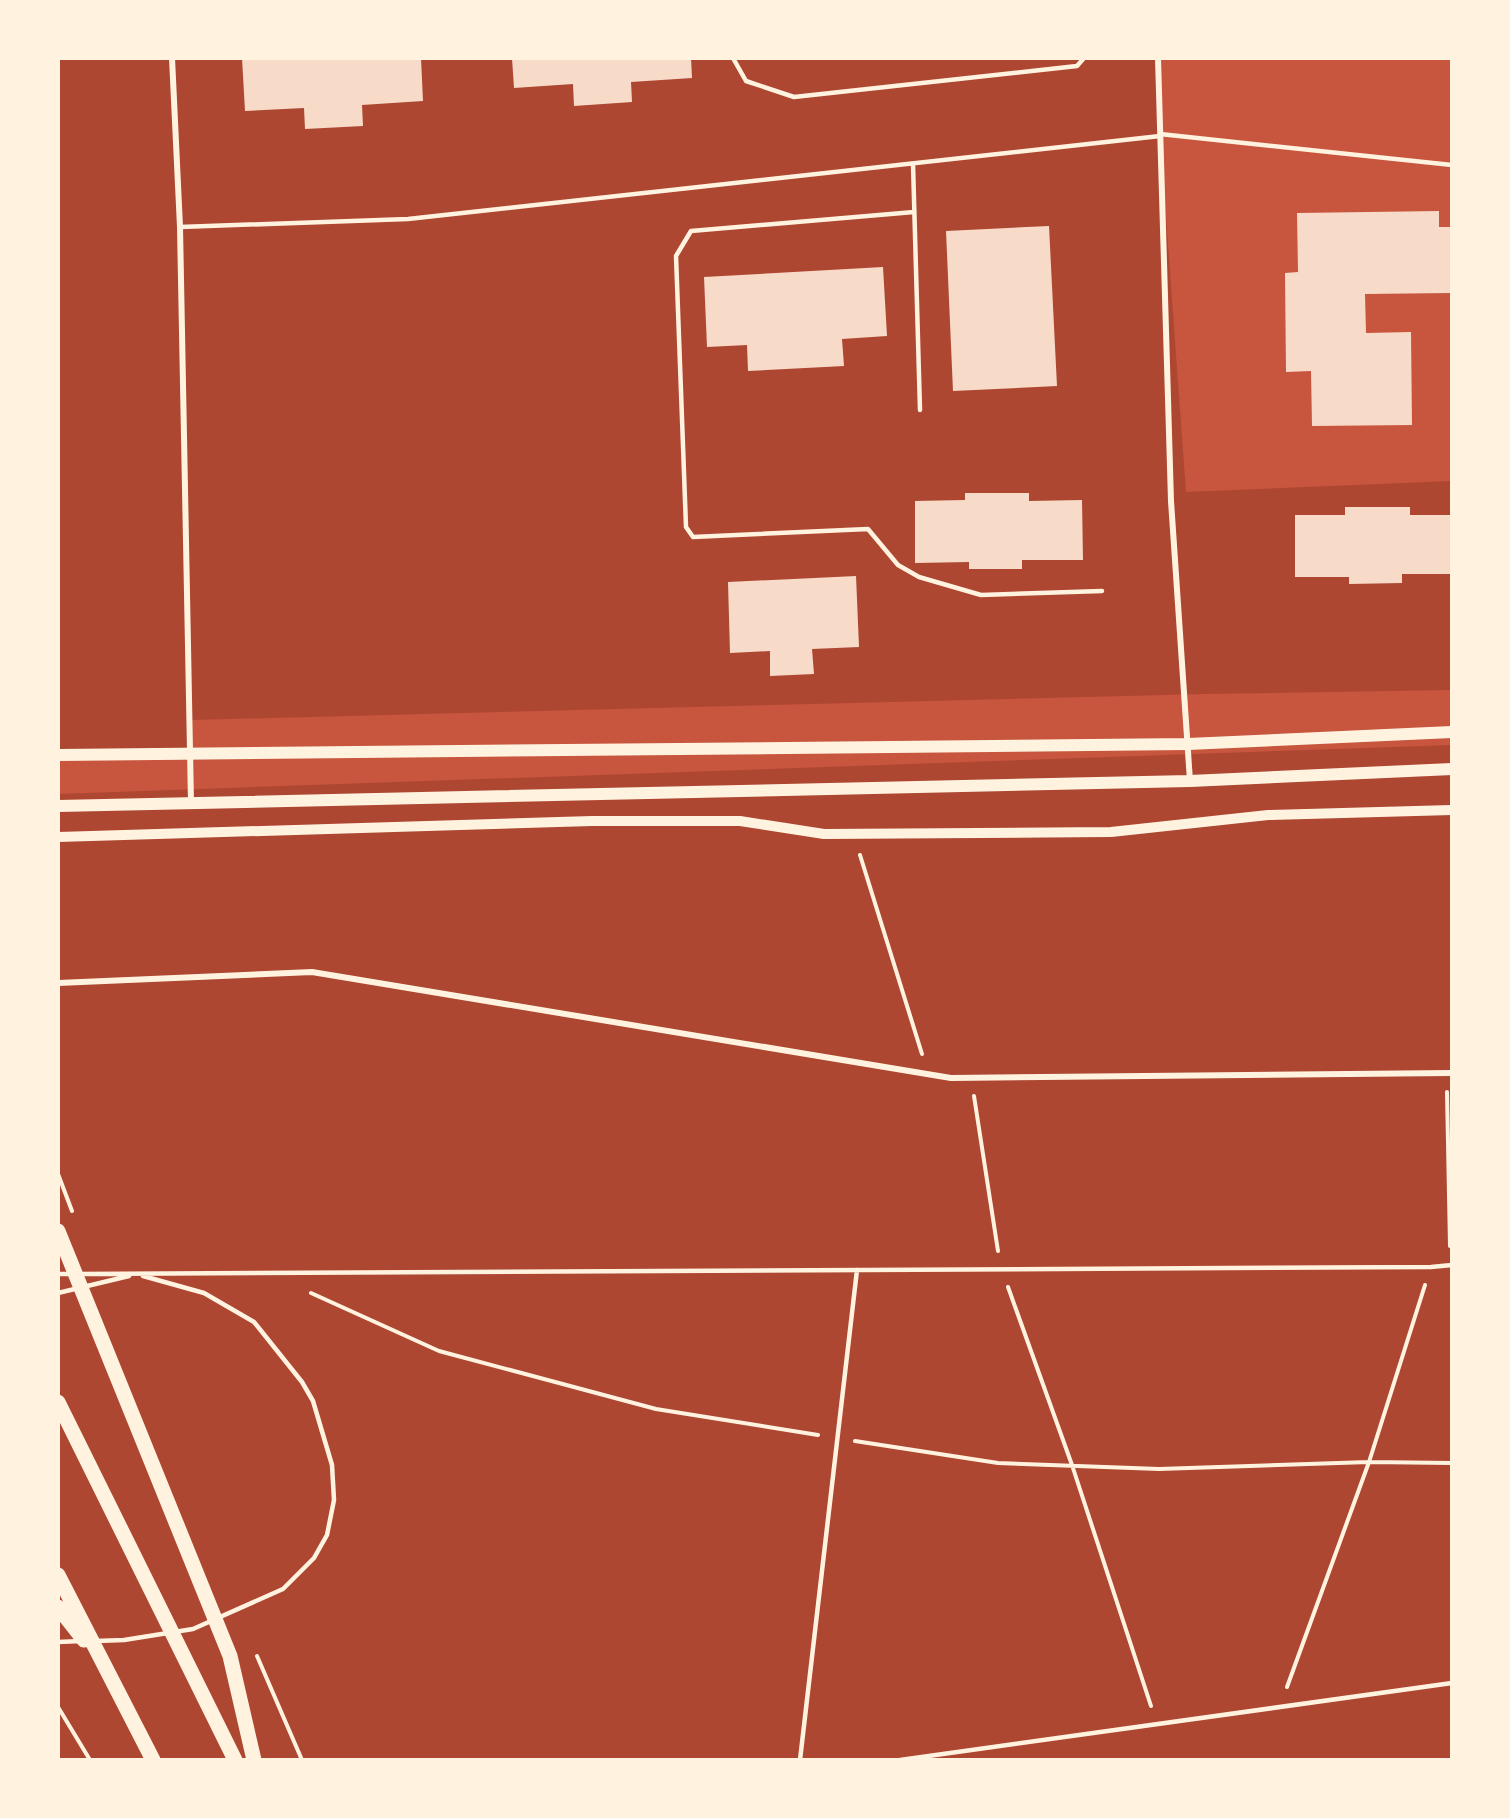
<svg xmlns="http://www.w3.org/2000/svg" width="1510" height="1818" viewBox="0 0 1510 1818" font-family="'Exo 2',sans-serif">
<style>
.green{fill:#ae4732}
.building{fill:#f7dbc8}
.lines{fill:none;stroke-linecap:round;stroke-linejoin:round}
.path{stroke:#fff3e0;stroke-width:4}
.service{stroke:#fff3e0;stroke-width:4.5}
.minor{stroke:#fff3e0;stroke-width:6}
.tertiary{stroke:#fff3e0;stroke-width:10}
.secondary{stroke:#fff3e0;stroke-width:12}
.primary{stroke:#fff3e0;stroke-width:15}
</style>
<rect width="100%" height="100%" fill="#c8553d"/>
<path class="green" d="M58,59H1158L1160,134L1186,492L1451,481V690L1204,694L191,720V753L59,755Z
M1451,745V1759H59L58,794Z"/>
<path class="building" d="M242,58H421L423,101L362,105L363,126L305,129L304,108L245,111Z
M512,58H691L692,78L631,82L632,102L574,106L573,84L514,88Z
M1439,211V227H1452V293L1365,294L1366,333L1411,332L1412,425L1312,426L1311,371L1286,372L1285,273L1298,272L1297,213Z
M1049,226L1057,386L953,391L946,231Z
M883,267L887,336L842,339L844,366L748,371L747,345L707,347L704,277Z
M965,493H1029V501L1082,500L1083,560H1022V569H969V562L915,563V501L965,500Z
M1345,507H1410V515H1452V574H1402V583L1349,584V577H1295V515H1345Z
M856,576L859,647L812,649L814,674L770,676V651L730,653L728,582Z"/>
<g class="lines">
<path class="path" d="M860,855L922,1054
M1447,1092L1450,1246
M974,1096L998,1251
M58,1174L72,1211
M1008,1287L1072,1465L1151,1706
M311,1293L439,1351L656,1409L818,1435
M855,1441L998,1463L1159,1469L1369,1462L1452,1463
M257,1656L302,1760
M1287,1687L1369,1462L1425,1285
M58,1707L90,1760"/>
<path class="service" d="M733,58L746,81L794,97L1077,66L1084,58
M1160,134L1452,165
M913,164L920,410
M914,212L691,231L676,256L686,527L693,537L868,529L898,565L919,577L981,595L1102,591
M180,227L408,219L1160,136
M58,1274H71
M79,1274L1431,1267L1452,1265
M58,1293L129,1276
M96,1641L124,1640L193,1629L283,1589L314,1558L327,1535L334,1500L332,1465L313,1401L302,1382L254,1322L204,1293L143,1276
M58,1642L82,1641
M800,1760L857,1270
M900,1760L1452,1683"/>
<path class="minor" d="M172,58L180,227L191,803
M1158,58L1171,501L1190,781
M58,983L312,972L951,1078L1452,1073"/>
<path class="tertiary" d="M58,837L592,821H740L824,834L1111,832L1268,815L1452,810"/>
<path class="secondary" d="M58,755L1188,744L1452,732
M58,806L1190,781L1452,769"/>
<path class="primary" d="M58,1231L230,1656L254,1760
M58,1402L235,1760
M58,1575L153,1760
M58,1607L84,1640"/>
</g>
<rect width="1510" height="1818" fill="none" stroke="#fff3e0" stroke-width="120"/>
</svg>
